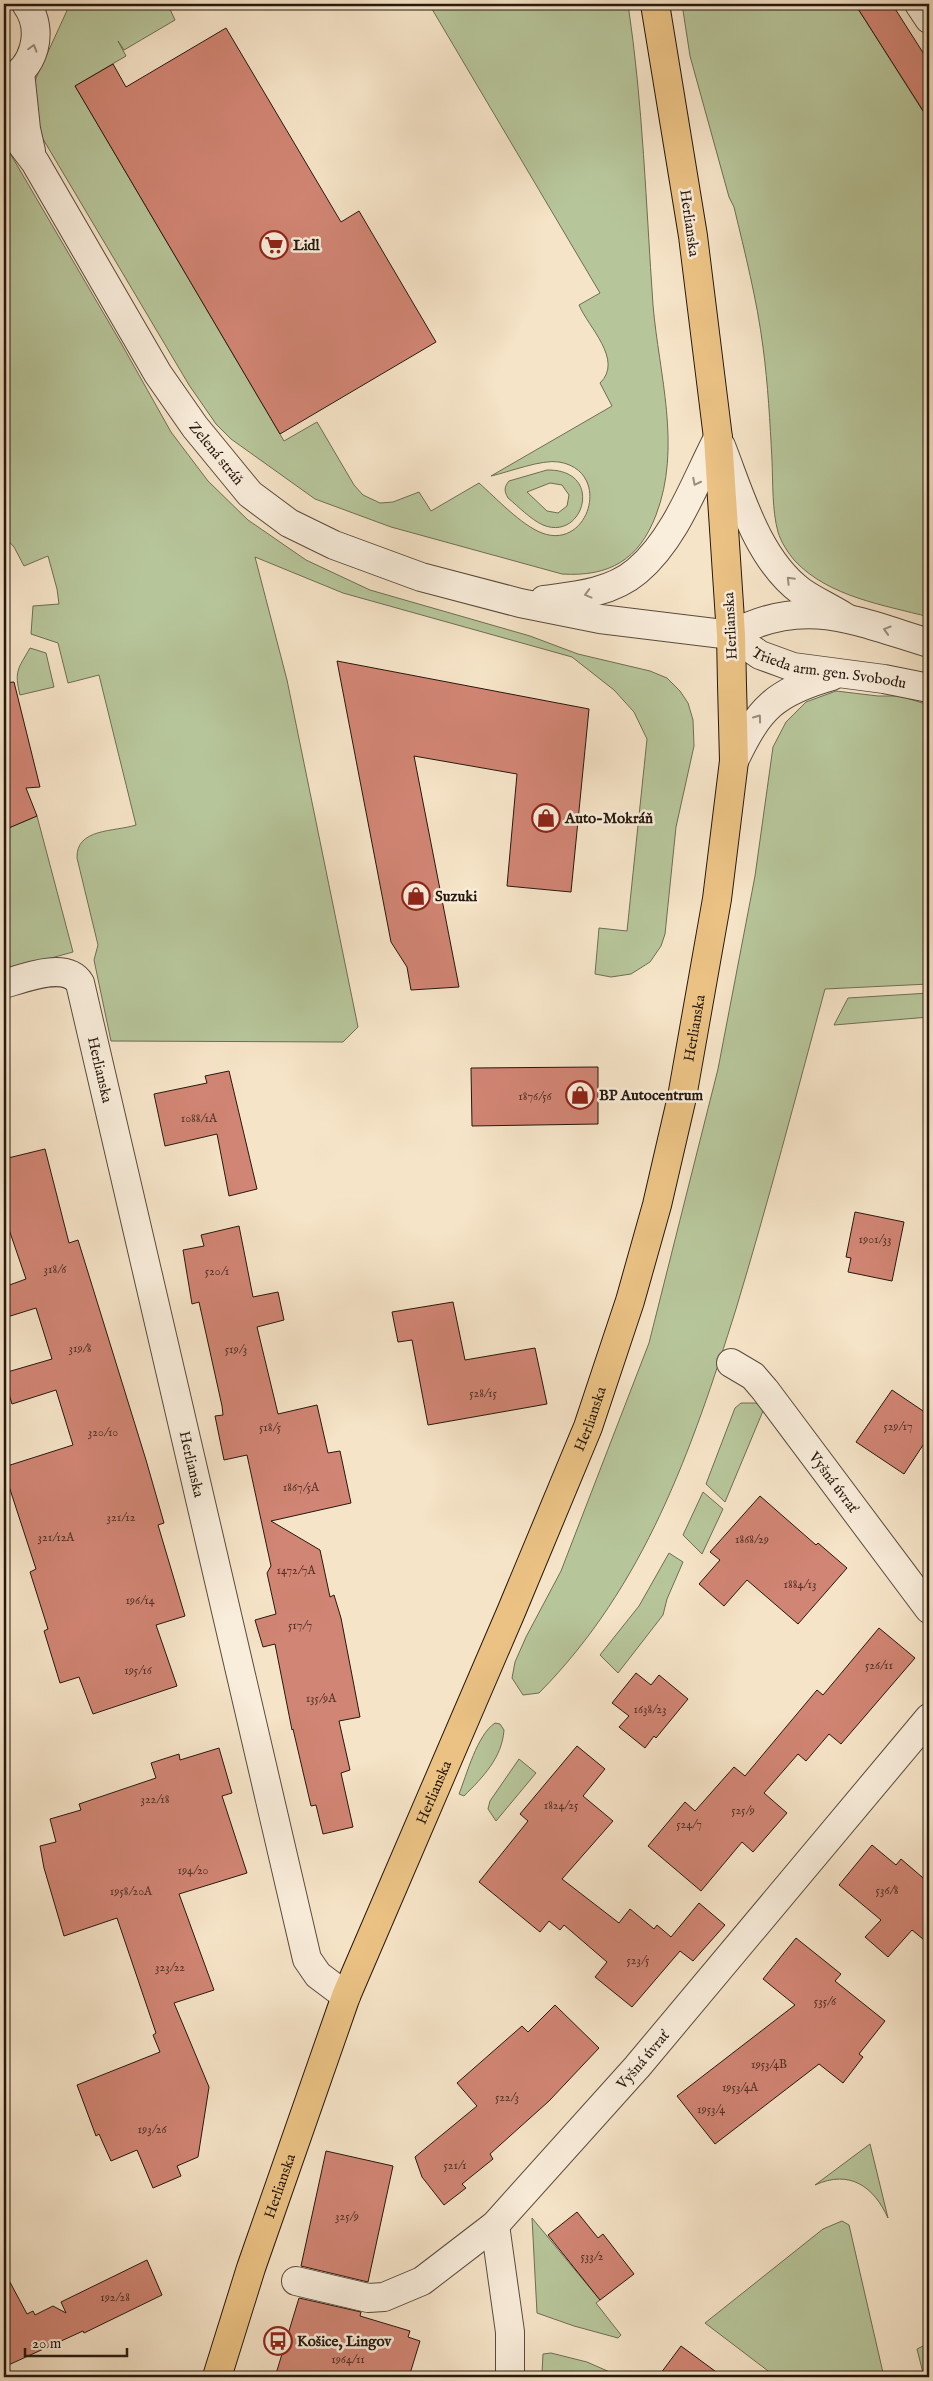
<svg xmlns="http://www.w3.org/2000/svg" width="933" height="2381" viewBox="0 0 933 2381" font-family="'IM FELL English',serif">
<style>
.green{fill:#b7c59a;stroke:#6e6e54;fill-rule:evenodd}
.building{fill:#d18574;stroke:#26180d}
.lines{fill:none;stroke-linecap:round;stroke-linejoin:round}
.minor-casing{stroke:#5a4b3c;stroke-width:30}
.major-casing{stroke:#26180d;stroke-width:30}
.minor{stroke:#f9eddb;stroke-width:28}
.major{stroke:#ebc284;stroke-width:28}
.oneway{stroke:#9a8d7e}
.labels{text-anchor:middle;stroke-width:5;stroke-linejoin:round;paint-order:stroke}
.number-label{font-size:12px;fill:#513327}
.street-label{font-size:15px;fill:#26180d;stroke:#f9eddb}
.poi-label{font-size:15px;font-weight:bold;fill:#26180d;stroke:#f9eddb;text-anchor:start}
</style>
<rect width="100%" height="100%" fill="#f6e4c8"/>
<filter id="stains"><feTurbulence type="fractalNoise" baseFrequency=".004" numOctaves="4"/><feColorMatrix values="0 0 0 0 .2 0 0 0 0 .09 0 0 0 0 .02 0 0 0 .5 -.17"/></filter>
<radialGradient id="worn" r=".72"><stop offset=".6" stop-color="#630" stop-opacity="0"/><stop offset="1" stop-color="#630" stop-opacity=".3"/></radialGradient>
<path class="green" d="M70,4H175L169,7L175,20L124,50L118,41L126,56L75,86L284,441L317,422L354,485L363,495L380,503L393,502L419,492L431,511L479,483C496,498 521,525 542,533C589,551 613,471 559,462C542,459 509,472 491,476L612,406L600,383C624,360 588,327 579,305L600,293L429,4H628C643,104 646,205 653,305C659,375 682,447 656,515C639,560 609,577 562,574L391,527L315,499L231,439L216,424L189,385L43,139C36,121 32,97 36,78Z
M682,4H855L929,121V617C884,605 829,597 795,561C788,553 781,542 778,532C772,510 773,483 772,460C770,422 768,385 763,347C757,300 745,253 734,207L729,197L690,56Z
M4,143L121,343L171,432L208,481L248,520L306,560L370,590L530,636L578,654L650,671L667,678L680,691L688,703L693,720L694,746L676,827L665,934L661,946L650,962L631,974L611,977L595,974L599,928L627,931L647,739L634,712L614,690L572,657L343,593L255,557L287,680L358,1027L343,1042L111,1041L94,960L98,945L77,858C76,828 114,832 136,825L99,675L68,683L58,643L31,634L33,606L59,604L57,589L48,556L24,566L14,547L4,536Z
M547,470C605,469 584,542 543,525C530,519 519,507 508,498C504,491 504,487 509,481ZM550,483L562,485L569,495L567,506L558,513L547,511L527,492Z
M30,648L46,653L54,687L20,695C14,671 18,669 30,648Z
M836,691L878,696H900L929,705V984L825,989C796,1096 768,1203 736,1309C692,1449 645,1586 539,1693L523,1695L512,1678L515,1662L526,1637L561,1571L649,1343L718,1069L755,876L773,747L786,722L806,702Z
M37,816L73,952L4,971V830Z
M929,993V1017L834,1025L848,998Z
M741,1403H755L764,1406L763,1411L725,1502L706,1484L735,1408Z
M703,1492L723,1509L702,1554L683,1535Z
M669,1553L683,1562L667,1599L663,1615L618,1673L600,1655L639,1606Z
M495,1723L500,1724L504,1730C502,1758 483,1777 464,1796L459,1794C467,1774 477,1735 495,1723Z
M519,1759L536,1773L496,1821L488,1809L490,1801Z
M870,2144L888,2218C874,2187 850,2169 815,2185Z
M532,2218L600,2300L596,2303L621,2335L618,2338L574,2326L537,2313Z
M842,2221L849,2225L884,2377H776L705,2323L823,2229Z
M929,2343V2377H924L917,2349Z
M551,2353L587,2362L621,2377C599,2377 560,2381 542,2373L543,2354Z"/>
<path class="building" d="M855,4H892L929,62V120Z
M226,28L341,222L359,211L436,342L280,434L75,86L113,64L126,87Z
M337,661L589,709L571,892L507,886L517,774L414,756L459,987L411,990L407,967L391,942Z
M14,682L40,787L26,788L37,816L4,830V683Z
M598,1067V1124L472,1126L471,1068Z
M229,1071L257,1189L229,1196L217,1134L165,1146L154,1094L207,1083L205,1076Z
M45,1149L69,1243L78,1240L146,1460L164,1523L158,1525L185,1616L156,1625L177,1686L93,1714L79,1677L60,1683L44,1631L48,1629L30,1572L36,1569L4,1471V1467L73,1445L56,1390L12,1404L4,1378V1373L52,1359L36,1308L4,1318V1287L26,1279L4,1215V1159Z
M855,1212L904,1222L892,1281L848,1272L851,1258L846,1257Z
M239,1226L253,1297L278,1292L284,1320L257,1327L278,1414L317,1405L328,1453L340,1451L351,1503L271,1521L320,1550L330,1597L334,1595L341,1618L360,1717L339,1721L350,1770L341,1773L353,1827L323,1834L316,1805L311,1806L293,1729L292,1730L275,1644L263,1647L255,1620L276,1614L267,1573L271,1566L247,1455L224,1460L215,1416L223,1415L222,1406L199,1302L192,1304L183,1250L204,1246L201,1235Z
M453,1302L465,1360L535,1348L547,1404L428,1425L412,1340L398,1342L392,1312Z
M892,1390L929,1415V1436L904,1474L856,1442Z
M760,1496L816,1545L818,1543L847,1568L798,1624L747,1580L724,1606L699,1584L720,1560L710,1552Z
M879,1628L915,1658L841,1744L829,1734L806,1761L798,1754L764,1793L787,1813L753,1852L742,1842L701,1891L648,1846L685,1802L695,1811L734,1767L745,1776L817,1690L823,1695Z
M636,1673L651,1685L659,1675L688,1699L656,1738L654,1736L645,1748L619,1727L629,1716L612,1703Z
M577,1746L605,1769L583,1796L613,1821L562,1879L619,1923L630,1909L654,1929L657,1925L671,1937L699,1903L725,1925L693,1961L680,1951L632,2007L595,1977L607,1962L564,1925L560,1930L549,1921L540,1932L479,1882L528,1821L520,1814Z
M219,1748L232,1793L222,1796L247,1873L179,1894L214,1990L174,2003L209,2087L198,2157L177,2166L181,2176L153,2188L137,2150L111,2161L99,2134L96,2136L77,2085L160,2052L153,2035L156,2033L117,1918L64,1936L44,1868L40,1846L56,1842L50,1819L81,1810L79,1804L156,1778L151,1763L179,1754L180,1760Z
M872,1845L896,1865L901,1859L929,1883V1944L912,1930L888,1957L865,1937L881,1920L839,1885Z
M796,1938L841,1974L835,1981L885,2021L859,2054L863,2057L843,2083L819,2064L715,2144L677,2096L795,2005L763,1979Z
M555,2005L599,2048L549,2101L490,2154L493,2159L462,2184L466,2188L444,2205L422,2177L415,2157L477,2106L457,2083L522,2026L528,2032Z
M326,2151L393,2166L368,2282L301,2266Z
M577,2212L598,2238L603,2234L634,2274L600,2300L548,2235Z
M147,2260L162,2295L84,2333L83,2331L4,2367V2271L27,2314L33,2311L35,2315L53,2306L66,2313L61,2302Z
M299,2298L361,2312L360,2316L410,2331L408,2337L420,2341L409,2377H275Z
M681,2346L723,2377H658Z"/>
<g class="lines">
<defs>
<g id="minor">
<path d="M919,4L929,19"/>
<path d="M20,72L26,129L31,151"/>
<path d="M4,82C35,70 45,30 26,4"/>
<path id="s1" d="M4,121L35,162L158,374L195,427L250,494L289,523L334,545L421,577L520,603L600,619L731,635L760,655L793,667L884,679L929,688"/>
<path d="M721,446C740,494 757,559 802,592C815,601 831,608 845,617"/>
<path d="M544,600C575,596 611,593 637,571C676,538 695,482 718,438"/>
<path d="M731,635C804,595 856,621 929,643"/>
<path d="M734,761C759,708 775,692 832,676"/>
<path id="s2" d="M4,984C24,978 66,961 80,983L307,1959L318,1975L346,1996"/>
<path id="s3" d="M731,1363L753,1376L765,1390L929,1609"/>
<path d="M495,2225L510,2332V2377"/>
<path id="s4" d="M296,2281L368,2298L384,2297L422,2281L495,2225L637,2067L929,1718"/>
</g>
<g id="major">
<path id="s5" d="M217,2377L251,2268L346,1996L511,1612L588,1427L630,1301L657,1205L682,1097L717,899L734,761L732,685L731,635L718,438L693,236L655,4"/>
</g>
</defs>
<use href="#minor" class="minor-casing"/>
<use href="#major" class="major-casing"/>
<use href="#minor" class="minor"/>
<use href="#major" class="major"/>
</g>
<defs><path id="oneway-chevron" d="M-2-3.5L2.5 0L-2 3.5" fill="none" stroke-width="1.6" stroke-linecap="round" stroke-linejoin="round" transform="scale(1.25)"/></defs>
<g class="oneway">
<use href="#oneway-chevron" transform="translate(33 48) rotate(-74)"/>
<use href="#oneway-chevron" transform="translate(696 482) rotate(117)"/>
<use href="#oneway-chevron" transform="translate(790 580) rotate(-135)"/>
<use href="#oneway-chevron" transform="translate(588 594) rotate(165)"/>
<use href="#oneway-chevron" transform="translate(887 630) rotate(-163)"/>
<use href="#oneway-chevron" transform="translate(758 718) rotate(-54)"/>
</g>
<defs>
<symbol id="supermarket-ring" viewBox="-11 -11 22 22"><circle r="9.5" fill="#f9eddb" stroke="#8f2418" stroke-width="1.5"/><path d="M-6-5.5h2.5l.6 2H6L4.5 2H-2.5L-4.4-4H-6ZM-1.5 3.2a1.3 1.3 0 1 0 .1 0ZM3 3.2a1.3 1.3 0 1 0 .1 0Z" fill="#8f2418"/></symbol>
<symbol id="shop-ring" viewBox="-11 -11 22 22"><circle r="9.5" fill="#f9eddb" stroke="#8f2418" stroke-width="1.5"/><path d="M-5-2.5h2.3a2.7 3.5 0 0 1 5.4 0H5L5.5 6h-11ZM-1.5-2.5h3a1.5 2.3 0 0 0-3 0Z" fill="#8f2418"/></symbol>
<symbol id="bus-ring" viewBox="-11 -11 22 22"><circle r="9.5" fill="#f9eddb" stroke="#8f2418" stroke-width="1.5"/><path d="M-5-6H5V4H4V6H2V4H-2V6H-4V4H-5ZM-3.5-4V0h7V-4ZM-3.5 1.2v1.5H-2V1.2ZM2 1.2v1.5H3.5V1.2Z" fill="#8f2418"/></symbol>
</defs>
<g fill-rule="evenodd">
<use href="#supermarket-ring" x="258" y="229" width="32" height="32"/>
<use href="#shop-ring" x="530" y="802" width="32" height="32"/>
<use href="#shop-ring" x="400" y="880" width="32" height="32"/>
<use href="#shop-ring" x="564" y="1079" width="32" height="32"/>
<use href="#bus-ring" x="262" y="2325" width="32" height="32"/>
</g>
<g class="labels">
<g class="number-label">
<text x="535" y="1100">1876/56</text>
<text x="199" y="1122">1088/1A</text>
<text x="875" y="1243">1901/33</text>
<text x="55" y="1273">318/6</text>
<text x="217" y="1275">520/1</text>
<text x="80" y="1352">319/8</text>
<text x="236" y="1353">519/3</text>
<text x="483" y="1397">528/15</text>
<text x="898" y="1430">529/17</text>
<text x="270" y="1431">518/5</text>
<text x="103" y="1436">320/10</text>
<text x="301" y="1491">1867/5A</text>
<text x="121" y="1521">321/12</text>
<text x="56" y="1541">321/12A</text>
<text x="752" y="1543">1868/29</text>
<text x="296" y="1574">1472/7A</text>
<text x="800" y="1588">1884/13</text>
<text x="140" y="1604">196/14</text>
<text x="300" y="1629">517/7</text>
<text x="879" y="1669">526/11</text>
<text x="138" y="1674">195/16</text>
<text x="321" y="1702">135/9A</text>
<text x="650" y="1713">1638/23</text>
<text x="155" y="1803">322/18</text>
<text x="561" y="1809">1824/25</text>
<text x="743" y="1814">525/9</text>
<text x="689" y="1828">524/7</text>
<text x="193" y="1874">194/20</text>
<text x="887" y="1894">536/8</text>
<text x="131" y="1895">1958/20A</text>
<text x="638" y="1964">523/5</text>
<text x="170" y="1971">323/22</text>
<text x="825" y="2005">535/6</text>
<text x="769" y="2068">1953/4B</text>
<text x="740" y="2091">1953/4A</text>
<text x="507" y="2101">522/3</text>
<text x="711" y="2113">1953/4</text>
<text x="152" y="2133">193/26</text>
<text x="455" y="2169">521/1</text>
<text x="347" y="2220">325/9</text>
<text x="592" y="2260">533/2</text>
<text x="115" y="2301">192/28</text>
<text x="348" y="2363">1964/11</text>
</g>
<g class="street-label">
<text transform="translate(690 223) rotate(82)" y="5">Herlianska</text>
<text dy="5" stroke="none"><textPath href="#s1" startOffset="395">Zelená stráň</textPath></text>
<text transform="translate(730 626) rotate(-93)" y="5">Herlianska</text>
<text dy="5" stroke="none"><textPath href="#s1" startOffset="1061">Trieda arm. gen. Svobodu</textPath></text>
<text dy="5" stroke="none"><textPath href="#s5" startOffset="1434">Herlianska</textPath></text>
<text dy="5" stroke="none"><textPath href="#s2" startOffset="170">Herlianska</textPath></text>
<text dy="5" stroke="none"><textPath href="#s5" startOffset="1029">Herlianska</textPath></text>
<text dy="5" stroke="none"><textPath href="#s2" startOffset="575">Herlianska</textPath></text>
<text dy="5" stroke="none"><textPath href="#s3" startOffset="159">Vyšná úvrať</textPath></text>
<text dy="5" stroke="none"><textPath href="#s5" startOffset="624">Herlianska</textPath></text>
<text dy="5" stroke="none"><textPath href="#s4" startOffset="445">Vyšná úvrať</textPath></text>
<text dy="5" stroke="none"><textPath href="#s5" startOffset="201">Herlianska</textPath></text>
</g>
<g class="poi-label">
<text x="293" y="250">Lidl</text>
<text x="565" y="823">Auto-Mokráň</text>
<text x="435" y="901">Suzuki</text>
<text x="599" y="1100">BP Autocentrum</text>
<text x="297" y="2346">Košice, Lingov</text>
</g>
</g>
<rect width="933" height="2381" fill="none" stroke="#f6e4c8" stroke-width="20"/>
<rect x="5" y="5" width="923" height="2371" fill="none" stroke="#26180d" stroke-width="2.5"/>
<rect x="10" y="10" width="913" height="2361" fill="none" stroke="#26180d"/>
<path d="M25 2348v8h102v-8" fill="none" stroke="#26180d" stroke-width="2.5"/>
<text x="32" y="2348" font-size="15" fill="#26180d" stroke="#f9eddb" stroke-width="4" paint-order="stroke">20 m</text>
<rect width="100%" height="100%" filter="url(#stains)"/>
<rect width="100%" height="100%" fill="url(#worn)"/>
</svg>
